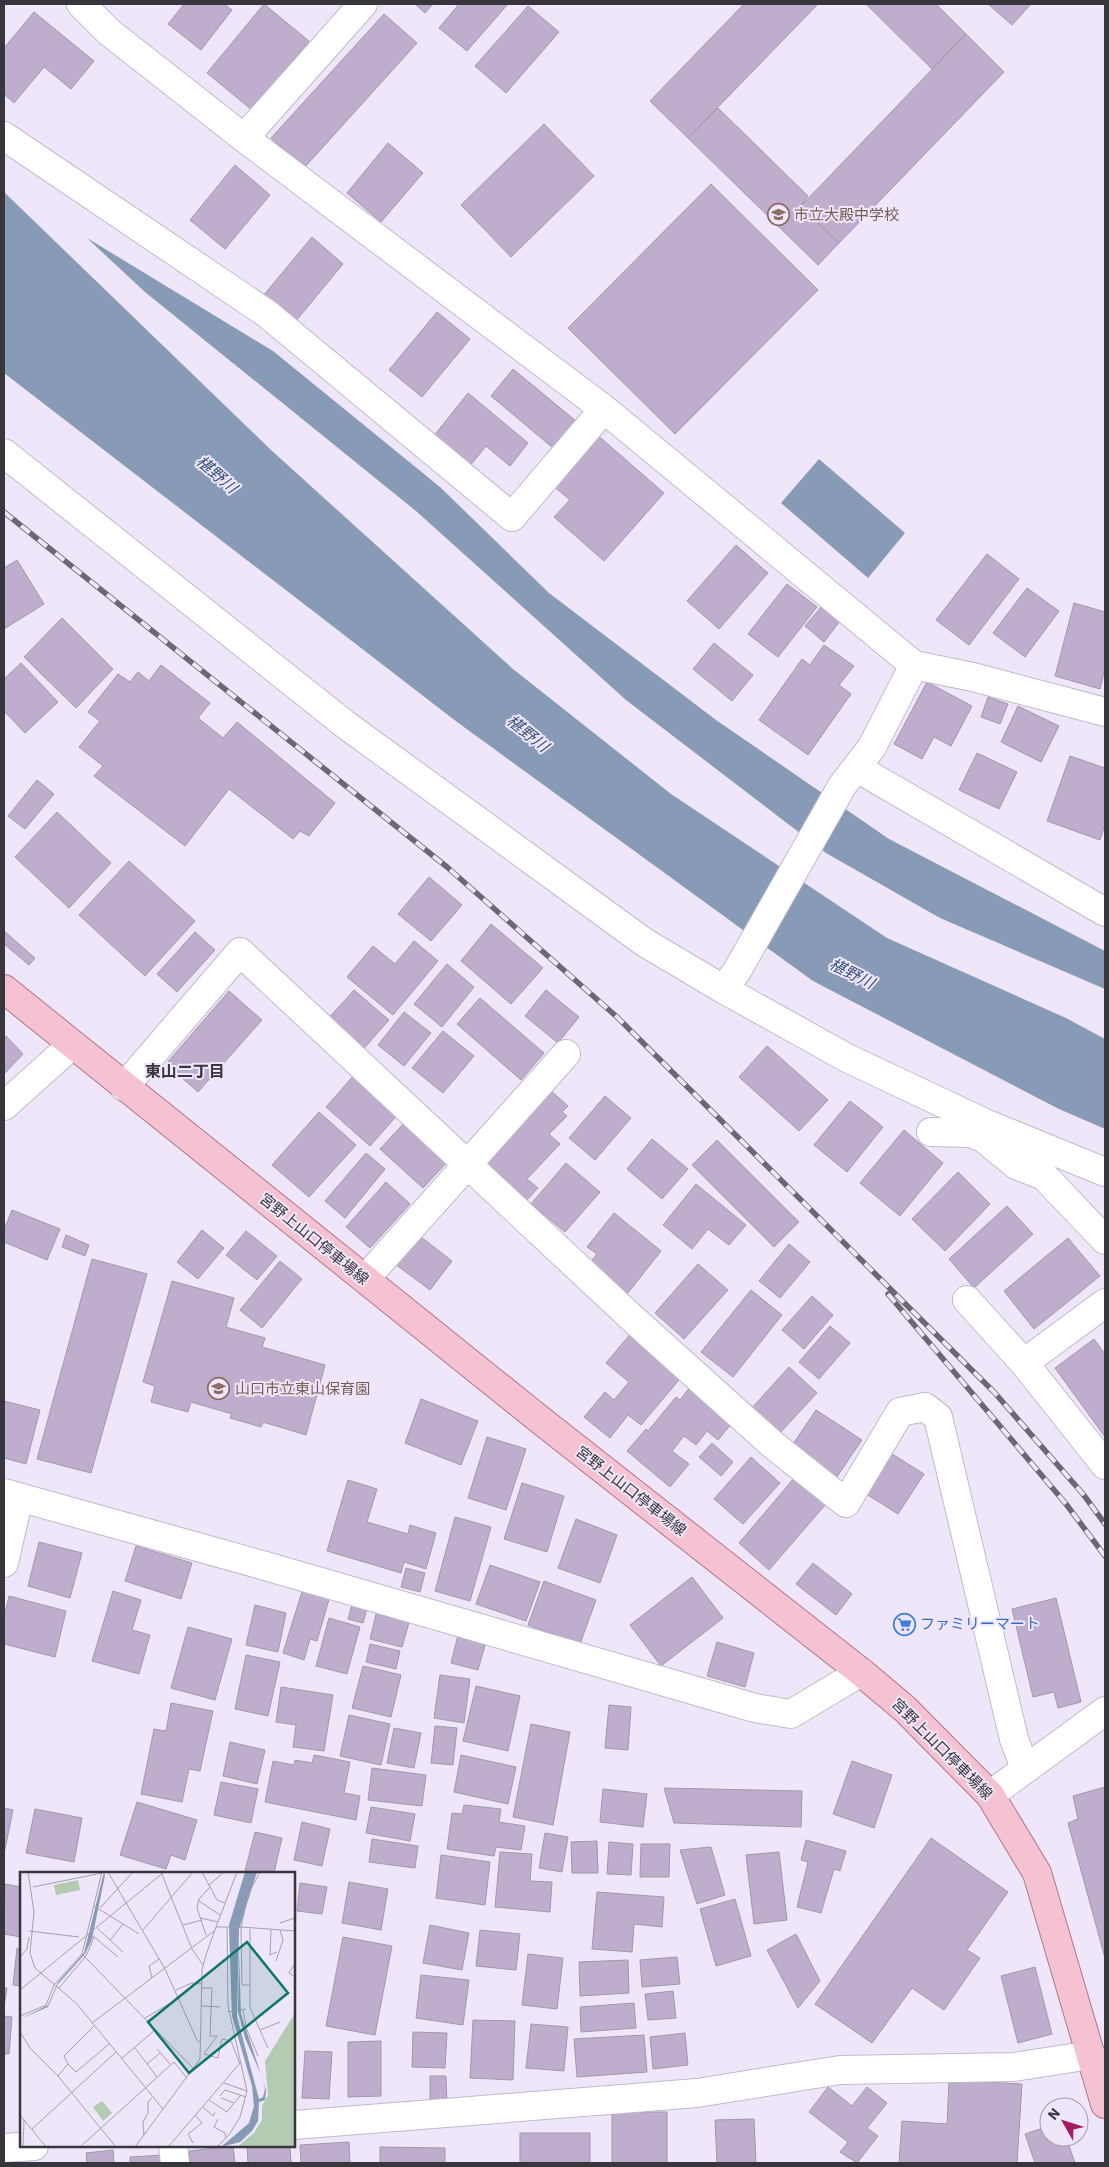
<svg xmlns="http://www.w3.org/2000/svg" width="1109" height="2167" viewBox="0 0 1109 2167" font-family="'IBM Plex Sans','Noto Sans JP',sans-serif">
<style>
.water{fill:#879ab6}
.building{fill:#beadcc;stroke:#a198aa}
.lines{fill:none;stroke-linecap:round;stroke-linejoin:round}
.minor-casing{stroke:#c2b9cc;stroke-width:30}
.major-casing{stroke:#af7689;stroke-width:30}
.minor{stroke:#fff;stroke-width:28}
.major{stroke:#f5c2d1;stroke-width:28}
.rail-casing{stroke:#6d6772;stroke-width:5.5}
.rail{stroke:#efe6f9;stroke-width:4;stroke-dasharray:11;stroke-linecap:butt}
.labels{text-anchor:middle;stroke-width:4;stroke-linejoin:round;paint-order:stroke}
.education-label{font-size:15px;fill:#785e54;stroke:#efe6f9;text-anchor:start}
.street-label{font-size:15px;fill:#39353d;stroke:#efe6f9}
.shop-label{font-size:15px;fill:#366cbe;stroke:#efe6f9;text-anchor:start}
.water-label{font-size:16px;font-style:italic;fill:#38547e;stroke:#efe6f9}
.neighbourhood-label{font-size:16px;font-weight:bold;fill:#39353d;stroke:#efe6f9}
.inset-road{fill:none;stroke:#a69fae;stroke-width:1}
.view{fill:#0f766e;fill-opacity:0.15;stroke:#0f766e;stroke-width:2.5}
.inset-edge{fill:none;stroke:#39353d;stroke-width:2.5}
</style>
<rect width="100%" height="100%" fill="#efe6f9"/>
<path class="water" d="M4,192L271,450L513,669L671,794L887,938L1066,1018L1105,1039V1129L1059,1109L813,981L457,722L4,373Z
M87,238L273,351L440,487L549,593L716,720L889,839L1105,951V989L940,918L826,853L626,700L416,511L145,292Z
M819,459L905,533L868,578L781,503Z"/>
<path class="building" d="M184,4H224L232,10L201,50L168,24Z
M264,4L309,41L252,110L207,73Z
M415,4H433L425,13Z
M459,4H508L467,51L439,28Z
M744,4H818L688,138L650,101Z
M866,4H936L966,34L932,69Z
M988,4H1031L1012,25Z
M528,6L559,32L506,93L475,66Z
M34,12L94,61L71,89L44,67L14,103L4,94V48Z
M384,14L417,43L304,168L271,138Z
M966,34L1004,72L839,243L801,206Z
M718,108L808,196L801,206L839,243L818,265L688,138Z
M544,124L594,176L511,257L461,205Z
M388,143L423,173L381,222L347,193Z
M235,165L270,195L225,249L190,220Z
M711,184L818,290L675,434L568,328Z
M312,237L343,264L295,322L263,296Z
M437,312L470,339L422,397L389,370Z
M513,369L576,421L553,448L491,396Z
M468,393L528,443L510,466L486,446L469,467L433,437Z
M595,433L664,493L604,561L554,517L570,500L551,484Z
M736,545L768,573L719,629L687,601Z
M987,554L1019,579L969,645L936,620Z
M17,560L44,604L4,629V568Z
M787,584L817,607L778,657L748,634Z
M1027,588L1059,611L1025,657L993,633Z
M1074,603L1105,612V668L1100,689L1055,676Z
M822,606L840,621L824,642L805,626Z
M62,618L113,669L76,708L24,657Z
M714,643L753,675L732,701L693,669Z
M824,645L854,666L839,685L851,694L808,755L759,720L802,659L810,665Z
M21,663L58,702L25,733L4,711V679Z
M161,665L210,703L198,718L223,738L237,722L335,803L309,836L300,831L293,839L229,789L185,846L94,776L103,766L79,747L100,721L88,712L118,674L130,682L138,672L149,681Z
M927,682L972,706L951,746L934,737L922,759L894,744Z
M988,697L1008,704L1000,724L981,717Z
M1018,706L1059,726L1041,762L1001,742Z
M977,753L1017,772L999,809L959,790Z
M1070,756L1105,768V825L1100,840L1047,821Z
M37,780L54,794L25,829L8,816Z
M57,812L111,863L69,908L15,857Z
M129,861L195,921L145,976L79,915Z
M429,877L462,905L431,941L398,914Z
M491,924L543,968L511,1004L461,961Z
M4,931L35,958L29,965L4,944Z
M195,932L215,950L177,992L157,974Z
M414,941L438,961L393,1015L347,977L373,946L395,964Z
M447,964L474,987L442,1027L414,1004Z
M354,990L389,1020L360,1053L325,1022Z
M546,990L579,1017L558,1043L525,1016Z
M229,991L262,1020L198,1092L166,1064Z
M480,998L544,1053L521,1080L457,1024Z
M404,1012L431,1033L404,1066L378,1045Z
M443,1031L474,1056L443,1093L412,1068Z
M6,1036L23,1054L4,1074V1039Z
M767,1046L828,1100L799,1131L739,1077Z
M355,1074L399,1113L370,1146L326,1107Z
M550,1090L568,1106L562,1112L567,1116L549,1134L560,1144L527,1179L538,1188L524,1203L483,1165Z
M605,1096L631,1118L595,1160L569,1138Z
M850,1101L883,1127L847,1172L814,1145Z
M319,1112L356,1145L309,1197L272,1165Z
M406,1121L448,1161L423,1188L380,1149Z
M904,1130L943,1163L900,1216L860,1183Z
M652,1139L688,1169L662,1199L627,1169Z
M717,1140L799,1222L774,1247L692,1165Z
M366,1153L385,1169L345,1218L325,1201Z
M566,1163L600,1192L565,1232L531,1204Z
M958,1172L990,1204L945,1251L912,1219Z
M386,1182L410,1204L370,1248L346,1227Z
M696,1184L746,1225L729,1245L708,1229L692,1249L663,1225Z
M1007,1206L1033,1234L974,1288L949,1259Z
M12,1210L60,1229L47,1260L4,1242V1230Z
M614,1213L661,1251L627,1294L589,1264L597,1254L587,1247Z
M202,1230L224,1248L198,1279L177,1262Z
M246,1231L277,1256L257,1280L226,1255Z
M417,1234L452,1261L430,1290L395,1264Z
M66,1235L89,1245L85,1256L62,1247Z
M1068,1238L1100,1276L1034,1329L1004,1291Z
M789,1244L810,1262L780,1298L759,1281Z
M92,1259L147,1274L91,1473L37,1459Z
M280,1261L302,1279L262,1328L240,1310Z
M698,1264L728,1290L684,1339L655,1313Z
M172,1281L234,1298L226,1327L265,1338L262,1347L325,1365L306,1435L263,1422L261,1427L230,1418L232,1414L191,1402L188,1412L151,1402L155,1386L143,1382Z
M751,1290L782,1315L733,1377L701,1352Z
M812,1296L833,1315L804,1349L782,1330Z
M830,1326L850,1343L819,1379L799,1362Z
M632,1332L684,1374L641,1425L628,1415L610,1438L584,1417L605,1392L614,1400L629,1382L606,1363Z
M1094,1339L1105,1354V1437L1055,1368Z
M789,1367L817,1393L779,1434L751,1409Z
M694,1382L737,1417L718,1440L707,1431L696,1445L684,1436L672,1451L689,1464L670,1487L627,1451L646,1429L648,1431L676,1397L680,1400Z
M421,1399L478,1421L461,1465L405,1443Z
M4,1401L40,1410L26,1464L4,1458Z
M816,1410L862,1440L836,1478L791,1447Z
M487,1437L526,1449L506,1510L468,1498Z
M712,1443L733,1462L721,1476L699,1457Z
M889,1452L924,1474L898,1514L863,1492Z
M751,1457L780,1483L743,1524L714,1499Z
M795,1477L826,1504L769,1570L739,1543Z
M348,1480L377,1489L367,1522L408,1534L410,1525L436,1533L426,1569L404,1562L401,1573L327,1551Z
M522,1483L564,1496L547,1552L504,1539Z
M455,1517L491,1527L470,1601L435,1591Z
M576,1519L617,1535L600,1583L558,1568Z
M39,1542L82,1553L70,1598L28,1586Z
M136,1546L192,1563L181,1599L125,1581Z
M813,1563L852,1594L836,1615L796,1584Z
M490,1565L540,1582L526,1621L476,1604Z
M406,1568L425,1573L420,1592L401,1587Z
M692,1577L723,1618L661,1666L630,1625Z
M544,1581L596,1600L580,1644L528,1625Z
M303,1588L330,1596L317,1641L310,1639L304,1660L283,1653Z
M113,1591L141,1600L132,1630L150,1635L139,1674L92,1661Z
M9,1596L66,1611L55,1657L4,1644V1617Z
M1056,1598L1081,1702L1058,1708L1054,1692L1033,1697L1012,1609Z
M353,1601L368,1605L363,1623L348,1619Z
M255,1605L286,1613L278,1652L246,1645Z
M377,1610L410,1619L402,1647L370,1639Z
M329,1618L360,1627L347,1674L316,1666Z
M188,1627L232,1639L215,1700L171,1688Z
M458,1635L486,1642L478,1670L451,1663Z
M717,1642L754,1653L745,1687L707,1676Z
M370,1644L400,1651L396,1669L366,1662Z
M246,1655L280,1662L268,1716L235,1709Z
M363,1666L401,1675L391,1717L352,1708Z
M440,1675L470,1679L464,1723L434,1718Z
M476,1686L520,1696L508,1751L463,1741Z
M281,1687L333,1695L324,1751L293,1747L296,1725L276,1722Z
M171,1703L213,1711L200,1771L189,1769L182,1802L141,1794L154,1729L166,1731Z
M609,1705L631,1707L628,1750L605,1748Z
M349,1715L390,1724L381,1765L340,1756Z
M531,1724L570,1732L553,1825L513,1817Z
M435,1726L457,1728L453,1765L431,1763Z
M394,1728L421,1733L414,1768L387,1763Z
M230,1742L265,1750L257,1784L223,1776Z
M314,1755L350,1762L344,1793L360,1796L356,1820L265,1802L273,1761L294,1765L295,1760L312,1763Z
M461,1755L516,1767L508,1804L454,1792Z
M852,1761L892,1775L874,1828L833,1814Z
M372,1768L426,1775L422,1806L368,1800Z
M221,1782L258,1789L251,1823L214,1815Z
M1105,1787V1958L1068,1823L1078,1819L1073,1796Z
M664,1788L802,1791L801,1827L674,1823Z
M603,1789L647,1794L643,1827L600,1822Z
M137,1802L197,1820L185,1860L171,1855L166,1869L120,1855Z
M464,1805L501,1809L499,1822L525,1826L521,1850L496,1847L494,1856L447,1849L452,1813L462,1814Z
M371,1807L415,1814L410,1841L366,1833Z
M4,1808L13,1810L4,1854Z
M35,1809L82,1818L74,1862L26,1853Z
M302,1822L330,1829L322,1866L294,1860Z
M255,1832L282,1838L274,1873L245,1871Z
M545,1833L568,1837L562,1872L539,1868Z
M931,1838L1008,1892L967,1950L980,1958L944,2010L912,1988L872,2043L815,2004Z
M372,1839L418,1846L415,1868L369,1862Z
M806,1840L846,1851L840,1871L834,1869L821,1913L797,1907L808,1862L801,1860Z
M597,1841L598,1873H572L571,1842Z
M609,1842L633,1844L631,1875L607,1874Z
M641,1844H670L669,1877H640Z
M711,1847L725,1895L697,1904L680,1850Z
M500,1852L532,1854L530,1881L552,1882L550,1912L495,1907Z
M779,1852L787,1920L754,1924L746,1855Z
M441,1855L490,1862L485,1905L436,1898Z
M349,1882L388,1889L381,1930L342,1923Z
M300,1883L327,1887L322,1914L297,1911Z
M5,1884L21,1887V1937L4,1934Z
M597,1892L664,1897L662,1927L634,1924L632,1952L592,1949Z
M735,1899L751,1956L716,1966L700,1909Z
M430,1925L469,1933L462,1970L423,1963Z
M480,1930L520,1934L516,1970L476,1966Z
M796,1934L820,1981L798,2008L767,1950Z
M343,1937L392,1946L375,2035L326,2026Z
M17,1948L21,1949V1986L13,1985Z
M528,1954L563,1958L557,2009L522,2005Z
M677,1957L680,1984L642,1987L640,1960Z
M628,1960L629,1993L580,1996L579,1962Z
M1035,1967L1052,2034L1018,2043L1001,1976Z
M421,1975L469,1980L463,2025L416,2018Z
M4,1988H7L4,2007Z
M673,1991L676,2018L648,2020L645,1994Z
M634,2003L636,2028L581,2032L580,2007Z
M4,2016L12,2017L9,2054H4Z
M473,2020L515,2021L513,2080L470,2078Z
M531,2024L568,2027L564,2071L526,2068Z
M413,2032L447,2033L445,2068L412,2067Z
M685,2033L688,2065L653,2069L650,2037Z
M644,2035L647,2072L577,2077L574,2039Z
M381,2041V2096L348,2097V2042Z
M305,2051L332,2052L329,2099L302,2098Z
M430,2076H446L447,2103H430Z
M949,2080L1022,2084L1017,2163H899L902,2121L947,2124Z
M828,2087L852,2106L867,2087L887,2103L867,2128L878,2136L857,2163L840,2152L848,2142L809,2112Z
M612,2112H667V2163H612Z
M754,2119L756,2163H717L715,2120Z
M1049,2126V2137H1066L1075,2163H1035L1025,2134Z
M520,2133H590V2163H520Z
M349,2142L350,2163H301L300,2145Z
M233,2146L235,2163H190L189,2151Z
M247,2146H290L291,2163H248Z
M380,2147L445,2148V2163H380Z
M113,2150L114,2163H87L86,2153Z
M164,2155L165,2163H130V2157Z"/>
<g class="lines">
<defs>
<path id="minor" d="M81,4L109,32L244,138L604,409L914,665L973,677L1105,712
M4,136L266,313L512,517L604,409
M244,138L363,4
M4,453L346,725L644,942L723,989L847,1058L987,1124L1105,1172
M857,768L1105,912
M723,989L737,971L842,786L872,747L914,665
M124,1087L240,952L632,1318L772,1444L846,1503L900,1412L925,1407L938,1417L1014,1739L1025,1769
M4,1106L72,1045
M987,1124L983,1138L1016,1165L1044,1176L1105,1240
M931,1132L970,1133L983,1138
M365,1279L566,1054
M967,1300L1024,1363
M1105,1303L1024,1363L1105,1465
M4,1493L262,1565L755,1708L791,1714L861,1672
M4,1563L19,1497
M990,1795L1105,1711
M294,2125L697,2093L840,2070L1014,2067L1091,2055
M173,2146L175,2163
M4,2148L34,2146"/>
<path id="major" d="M4,989L539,1419L861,1672L905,1709L990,1795L1037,1873L1105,2104"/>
</defs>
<use href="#minor" class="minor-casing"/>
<use href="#major" class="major-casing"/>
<use href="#minor" class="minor"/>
<use href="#major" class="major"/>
<defs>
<path id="rail" d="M4,512L447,867L617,1017L994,1392L1083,1494L1105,1524
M888,1294L1066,1504L1105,1556"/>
</defs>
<use href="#rail" class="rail-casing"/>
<use href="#rail" class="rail"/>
</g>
<defs>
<symbol id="school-ring" viewBox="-11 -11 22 22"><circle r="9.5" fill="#efe6f9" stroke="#8d6e63" stroke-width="1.5"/><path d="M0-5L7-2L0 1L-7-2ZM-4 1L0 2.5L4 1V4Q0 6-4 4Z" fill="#8d6e63"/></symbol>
<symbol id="supermarket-ring" viewBox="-11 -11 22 22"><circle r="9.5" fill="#efe6f9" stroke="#3f7fe0" stroke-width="1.5"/><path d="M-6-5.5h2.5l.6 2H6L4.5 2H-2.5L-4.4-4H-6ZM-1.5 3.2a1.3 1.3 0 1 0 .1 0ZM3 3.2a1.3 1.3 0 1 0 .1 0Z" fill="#3f7fe0"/></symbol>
</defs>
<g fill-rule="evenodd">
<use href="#school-ring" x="766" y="202" width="25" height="25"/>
<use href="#school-ring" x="206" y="1376" width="25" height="25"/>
<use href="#supermarket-ring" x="892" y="1612" width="25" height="25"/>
</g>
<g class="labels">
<g class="education-label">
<text x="794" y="220">市立大殿中学校</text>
<text x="235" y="1394">山口市立東山保育園</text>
</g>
<g class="street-label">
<text transform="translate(314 1239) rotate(39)" y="5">宮野上山口停車場線</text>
<text transform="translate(631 1491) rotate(38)" y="5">宮野上山口停車場線</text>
<text transform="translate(942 1749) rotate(45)" y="5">宮野上山口停車場線</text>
</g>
<g class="shop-label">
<text x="920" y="1629">ファミリーマート</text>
</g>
<g class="water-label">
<text transform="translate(217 474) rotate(41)" y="6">椹野川</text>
<text transform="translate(528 733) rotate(39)" y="6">椹野川</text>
<text transform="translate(852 973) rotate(27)" y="6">椹野川</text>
</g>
<g class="neighbourhood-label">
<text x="185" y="1077">東山二丁目</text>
</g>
</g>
<g transform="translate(20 1872)">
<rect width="275" height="275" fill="#efe6f9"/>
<path d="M58,8L60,18L36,23L34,13ZM275,141V275H217L234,261L242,248V234L248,223L245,189ZM82,229L92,241L83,249L73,235Z" fill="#b3cab3"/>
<path d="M84,0L85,3L72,67L65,82L38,112L28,135L0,147L28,133L38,110L64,81ZM225,0H237L219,57L217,145L239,227L243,225L245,217L242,205L225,166L218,139L219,83L221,142L246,218L245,228L239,230L238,249L232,259L220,270L201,275L229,251L234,234L232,214L212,144L211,118L209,53Z" fill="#879ab6"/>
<path class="inset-road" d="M8,0L14,40L10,81L15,96L57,132L143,237M88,0L145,97L177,168L181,171M141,0L172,77L183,93M182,0L197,28L205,31M189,13L204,0M13,15L82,1M179,29L200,43M74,34L119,62M80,36L113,0M181,46L198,50M260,51L275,46M163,53L182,48M196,55L217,0M77,56L103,80M230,57V136L248,176M123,58L173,0M251,58L250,83L257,80M9,59L59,65M186,63L177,36L179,27L190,15M73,64L98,85M90,68L103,52M62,82L173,196M0,85L7,77L9,65M256,89L263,68L260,58M275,91L269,101L275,105M132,106L129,94L139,87M230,113H222L221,55L275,59M182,116H192L190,164H197L184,182M38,117L66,84L74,65M0,118L144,0M156,118L172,111L182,112M182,134L200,135M223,138L227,158L238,184M208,140L226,137M0,144L26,133L34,113L62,82L82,0M125,146L159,126M72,151L194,59M74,154L44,184L48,192L56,200L89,172M240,158L260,150M0,160L10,176L38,204L96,275M115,176L137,205M137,177L150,192M184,182L198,186L202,167L211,169L220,192M101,187L136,157M127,192L140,181M38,204L48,192M204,211L227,219M200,224L205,218L226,225M201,226L214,231L221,223M189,228L207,240L214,231M183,235L193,244L195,240M0,243L26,275M198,247L194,255L205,261L206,266M12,257L96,180M124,263L123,250L128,241V230L132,226M173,271L168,262L182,251L175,243M3,275L4,248M60,275L154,190L167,206M115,275L180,187L182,98L186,83L196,55H221L228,23L240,0M148,275L220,191M197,275L209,263L220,245L227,219L208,134L207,55"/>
<path class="view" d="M227,70L268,121L169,201L128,150Z"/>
<rect width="275" height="275" class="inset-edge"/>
</g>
<rect width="1109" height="2167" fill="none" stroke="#39353d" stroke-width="10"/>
<g transform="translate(1064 2122) rotate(309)"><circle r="24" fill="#efe6f9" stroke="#a69fae"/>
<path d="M0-4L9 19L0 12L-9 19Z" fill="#a51c64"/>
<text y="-8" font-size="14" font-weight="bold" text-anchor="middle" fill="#39353d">N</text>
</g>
</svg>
